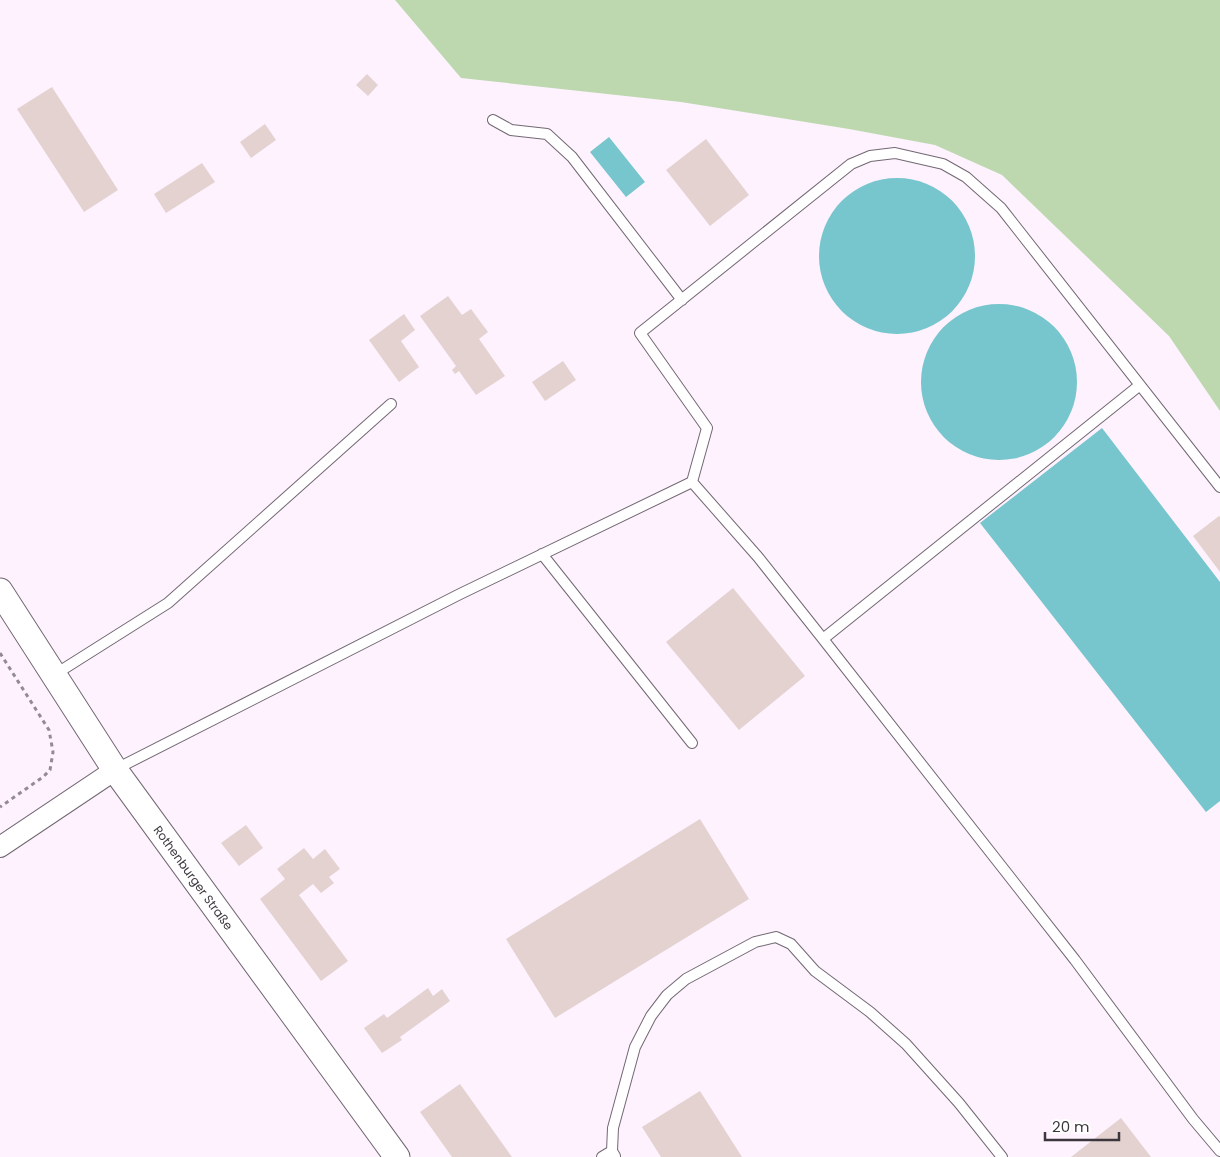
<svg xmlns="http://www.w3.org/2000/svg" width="1220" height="1157" viewBox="0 0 1220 1157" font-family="Poppins,sans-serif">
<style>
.green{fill:#bdd8ae}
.water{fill:#77c5cd}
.building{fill:#e4d2d0}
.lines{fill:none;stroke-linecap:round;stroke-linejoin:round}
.service-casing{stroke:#726872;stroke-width:12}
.minor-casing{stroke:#726872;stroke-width:22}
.tertiary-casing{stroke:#726872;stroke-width:27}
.path{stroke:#938b93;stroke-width:3;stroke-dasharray:4 4;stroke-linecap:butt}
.service{stroke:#fff;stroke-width:10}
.minor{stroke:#fff;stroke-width:20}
.tertiary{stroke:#fff;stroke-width:25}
.labels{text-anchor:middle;stroke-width:4.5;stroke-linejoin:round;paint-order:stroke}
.street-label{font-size:12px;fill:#3c373c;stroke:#fff}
</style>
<rect width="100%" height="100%" fill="#fdf2fe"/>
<path class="green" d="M395,0H1220V411L1169,336L1002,175L935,145L849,129L681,102L461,78Z"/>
<path class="water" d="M609,137L645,182L626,197L590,152Z
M819 256a78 78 0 1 1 156 0a78 78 0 1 1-156 0Z
M921 382a78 78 0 1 1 156 0a78 78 0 1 1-156 0Z
M1102,428L1220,582V801L1206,812L980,523Z"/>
<path class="building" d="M367,74L378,85L368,96L356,85Z
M52,87L118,190L84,212L17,109Z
M265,124L276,140L251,158L240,142Z
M706,139L749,195L710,226L666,170Z
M202,163L215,182L166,213L154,194Z
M448,296L462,315L471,309L488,332L479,339L505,376L476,395L459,371L455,374L452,370L456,366L420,316Z
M404,314L415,330L401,341L419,367L399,382L369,340Z
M563,361L576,380L545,401L532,382Z
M1219,516L1220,517V572L1193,536Z
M733,588L805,676L739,730L666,642Z
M700,819L749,899L555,1018L506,939Z
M246,825L263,848L239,866L221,843Z
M304,848L313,859L325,849L340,869L329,877L334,883L321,893L313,884L299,895L348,961L321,981L260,899L285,879L277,869Z
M428,988L433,996L442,989L450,1001L400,1037L402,1040L382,1053L364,1028L384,1014L387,1018Z
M460,1084L512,1157H452L420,1112Z
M700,1091L742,1157H661L642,1127Z
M1121,1118L1151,1157H1071Z"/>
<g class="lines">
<defs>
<path id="service" d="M493,120L511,130L547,134L572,157L682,300
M692,482L707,428L640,333L851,164L870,156L895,153L943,164L966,177L1001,208L1220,487
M542,554L692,743
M823,639L1140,385
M54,675L168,603L391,404
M116,769L460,594L692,482L758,557L823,639L1075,960L1193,1119L1220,1151
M612,1151L613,1128L635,1047L651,1016L667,995L686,979L755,942L776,937L791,944L815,971L870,1012L906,1044L959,1103L1002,1157
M602,1157L612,1151L615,1156"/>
<path id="minor" d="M0,847L115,770"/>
<path id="tertiary" d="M0,591L115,770L397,1157"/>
</defs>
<use href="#service" class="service-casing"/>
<use href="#minor" class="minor-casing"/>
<use href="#tertiary" class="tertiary-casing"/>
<path class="path" d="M0,653L49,730L53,752L50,770L43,777L0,807"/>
<use href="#service" class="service"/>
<use href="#minor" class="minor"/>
<use href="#tertiary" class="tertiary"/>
</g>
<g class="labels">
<g class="street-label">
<text transform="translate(193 878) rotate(54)" y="4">Rothenburger Straße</text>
</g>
</g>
<path d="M1045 1132v8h74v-8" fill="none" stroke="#3c373c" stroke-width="2.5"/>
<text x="1052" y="1132" font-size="15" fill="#3c373c" stroke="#ffffff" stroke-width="4" paint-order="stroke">20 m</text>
</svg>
